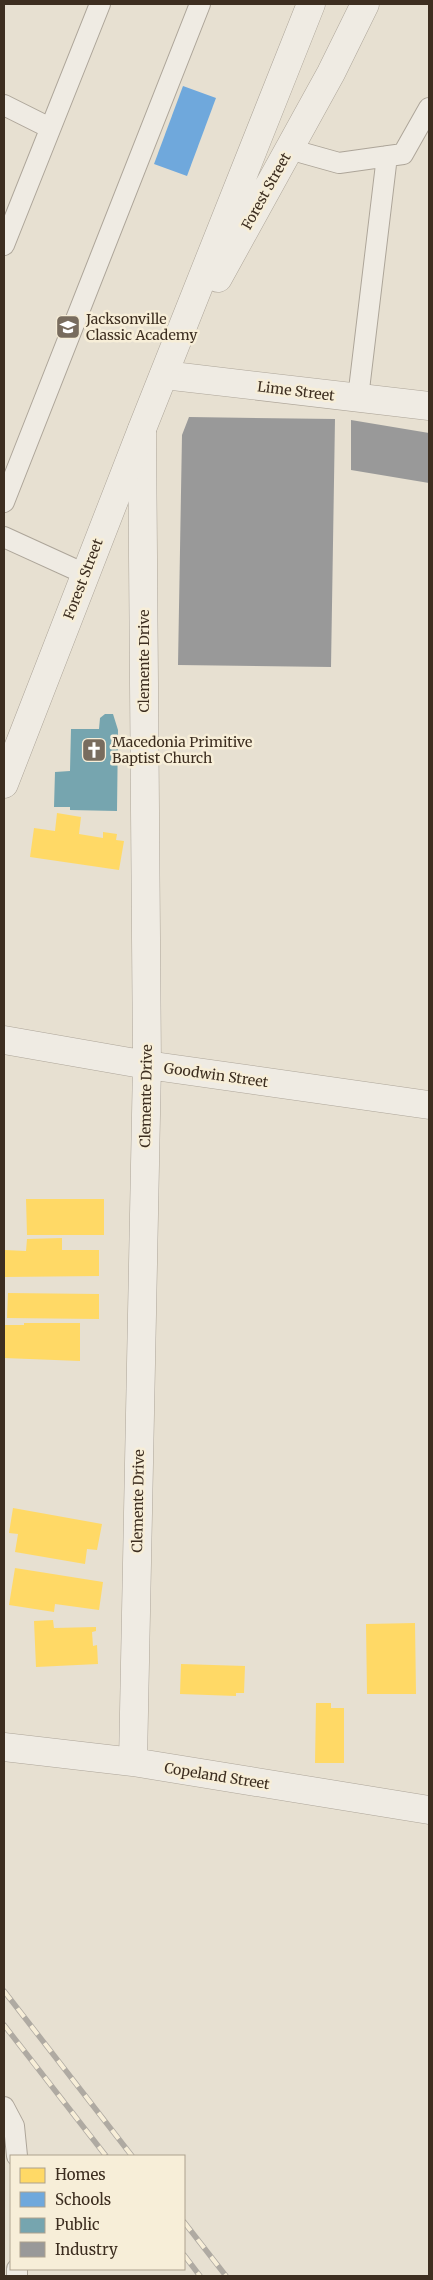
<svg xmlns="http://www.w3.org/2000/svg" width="433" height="2280" viewBox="0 0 433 2280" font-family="Merriweather,serif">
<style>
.homes{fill:#ffd966}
.schools{fill:#6fa8dc}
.public{fill:#76a5af}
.industry{fill:#999}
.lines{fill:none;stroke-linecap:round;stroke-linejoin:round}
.service-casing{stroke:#ada599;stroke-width:22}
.minor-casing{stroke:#ada599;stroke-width:29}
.tertiary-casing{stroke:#ada599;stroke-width:29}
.service{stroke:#efebe3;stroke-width:20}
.minor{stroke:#efebe3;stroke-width:28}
.tertiary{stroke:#efebe3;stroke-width:28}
.rail-casing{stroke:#afaaa2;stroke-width:5.5}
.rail{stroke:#f7eed8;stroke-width:4;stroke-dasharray:11;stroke-linecap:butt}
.labels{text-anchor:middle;stroke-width:5;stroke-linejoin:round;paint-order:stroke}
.street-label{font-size:14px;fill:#3d2e20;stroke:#f7eed8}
.poi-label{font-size:14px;fill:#3d2e20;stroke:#f7eed8;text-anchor:start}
</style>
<rect width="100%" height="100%" fill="#e7e0d1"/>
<path class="homes" d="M57,813L81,817L79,834L103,838V832L117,834L116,840L124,841L119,870L30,857L34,828L55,831Z
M26,1199H104V1235H27Z
M62,1238V1250H99V1276L5,1277V1250L26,1251L27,1239Z
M8,1293L99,1294V1319L7,1318Z
M24,1323H80V1361L4,1358V1325H24Z
M13,1508L102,1524L97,1550L87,1549L85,1564L15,1552L18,1534L9,1533Z
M15,1568L103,1582L99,1610L55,1604L54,1612L9,1605Z
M53,1620L54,1628L96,1627V1631L92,1632L93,1646L97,1645L98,1664L36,1667L34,1621Z
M415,1623L416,1694H367L366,1624Z
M181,1664L245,1666L244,1693H236V1696L180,1694Z
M316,1703H331V1708H344V1763H315Z"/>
<path class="schools" d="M183,86L216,98L187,176L154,164Z"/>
<path class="public" d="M105,714H113L118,730L117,811L70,810V807H54L55,772L70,771L71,729H99L100,718Z"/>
<path class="industry" d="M189,417L335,419L331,667L178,665L182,435Z
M351,420L429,433V483L351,470Z"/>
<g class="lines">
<defs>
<path id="service" d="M4,105L50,128
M289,149L339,163L403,154L429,108
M4,245L100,4
M358,398L387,156
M4,502L200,4
M4,537L85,574
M4,2107L14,2126L17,2156
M17,2269V2276"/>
<path id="minor" d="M164,375L429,406
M4,1040L147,1065L429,1105
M4,1747L133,1762L429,1810
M133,1762L147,1065L142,430"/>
<path id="tertiary" d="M218,278L331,73L365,4
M4,784L142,429L311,4"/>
</defs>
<use href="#service" class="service-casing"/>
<use href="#minor" class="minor-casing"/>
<use href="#tertiary" class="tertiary-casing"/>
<use href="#service" class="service"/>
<use href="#minor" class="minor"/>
<use href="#tertiary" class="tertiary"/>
<defs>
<path id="rail" d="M4,1991L132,2156
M4,2025L106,2156
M184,2222L226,2276
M184,2255L200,2276"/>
</defs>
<use href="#rail" class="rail-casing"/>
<use href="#rail" class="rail"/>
</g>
<defs>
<symbol id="school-square" viewBox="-11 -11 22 22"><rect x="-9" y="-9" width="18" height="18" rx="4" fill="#786c5e" stroke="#f7eed8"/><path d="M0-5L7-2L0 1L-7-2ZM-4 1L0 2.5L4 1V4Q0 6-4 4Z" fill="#fff"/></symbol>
<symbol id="church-square" viewBox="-11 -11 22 22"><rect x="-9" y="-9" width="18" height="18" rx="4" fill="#786c5e" stroke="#f7eed8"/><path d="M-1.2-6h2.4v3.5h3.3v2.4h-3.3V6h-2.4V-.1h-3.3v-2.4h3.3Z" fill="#fff"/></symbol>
</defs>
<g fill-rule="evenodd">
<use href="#school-square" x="54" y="313" width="28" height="28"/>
<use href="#church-square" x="80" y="736" width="28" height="28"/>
</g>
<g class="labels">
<g class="street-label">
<text transform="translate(266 191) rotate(-61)" y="5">Forest Street</text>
<text transform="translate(296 391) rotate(7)" y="5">Lime Street</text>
<text transform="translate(83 579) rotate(-69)" y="5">Forest Street</text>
<text transform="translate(144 661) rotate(-90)" y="5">Clemente Drive</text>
<text transform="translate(216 1075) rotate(8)" y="5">Goodwin Street</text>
<text transform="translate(146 1096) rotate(-89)" y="5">Clemente Drive</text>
<text transform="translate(138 1501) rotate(-89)" y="5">Clemente Drive</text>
<text transform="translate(217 1776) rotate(9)" y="5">Copeland Street</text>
</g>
<g class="poi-label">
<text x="86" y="324">Jacksonville<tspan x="86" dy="16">Classic Academy</tspan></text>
<text x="112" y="747">Macedonia Primitive<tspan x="112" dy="16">Baptist Church</tspan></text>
</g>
</g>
<rect width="433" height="2280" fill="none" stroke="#3d2e20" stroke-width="10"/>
<rect x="10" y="2155" width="175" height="115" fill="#f7eed8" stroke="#ada18e"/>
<rect x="20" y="2168" width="25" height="15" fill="#ffd966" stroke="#ada18e"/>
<text x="55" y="2180" font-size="15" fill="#3d2e20">Homes</text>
<rect x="20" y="2192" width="25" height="15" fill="#6fa8dc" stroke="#ada18e"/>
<text x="55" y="2205" font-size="15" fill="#3d2e20">Schools</text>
<rect x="20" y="2218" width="25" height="15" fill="#76a5af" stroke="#ada18e"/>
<text x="55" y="2230" font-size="15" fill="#3d2e20">Public</text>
<rect x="20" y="2242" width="25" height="15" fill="#999999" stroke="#ada18e"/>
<text x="55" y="2255" font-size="15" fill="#3d2e20">Industry</text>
</svg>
